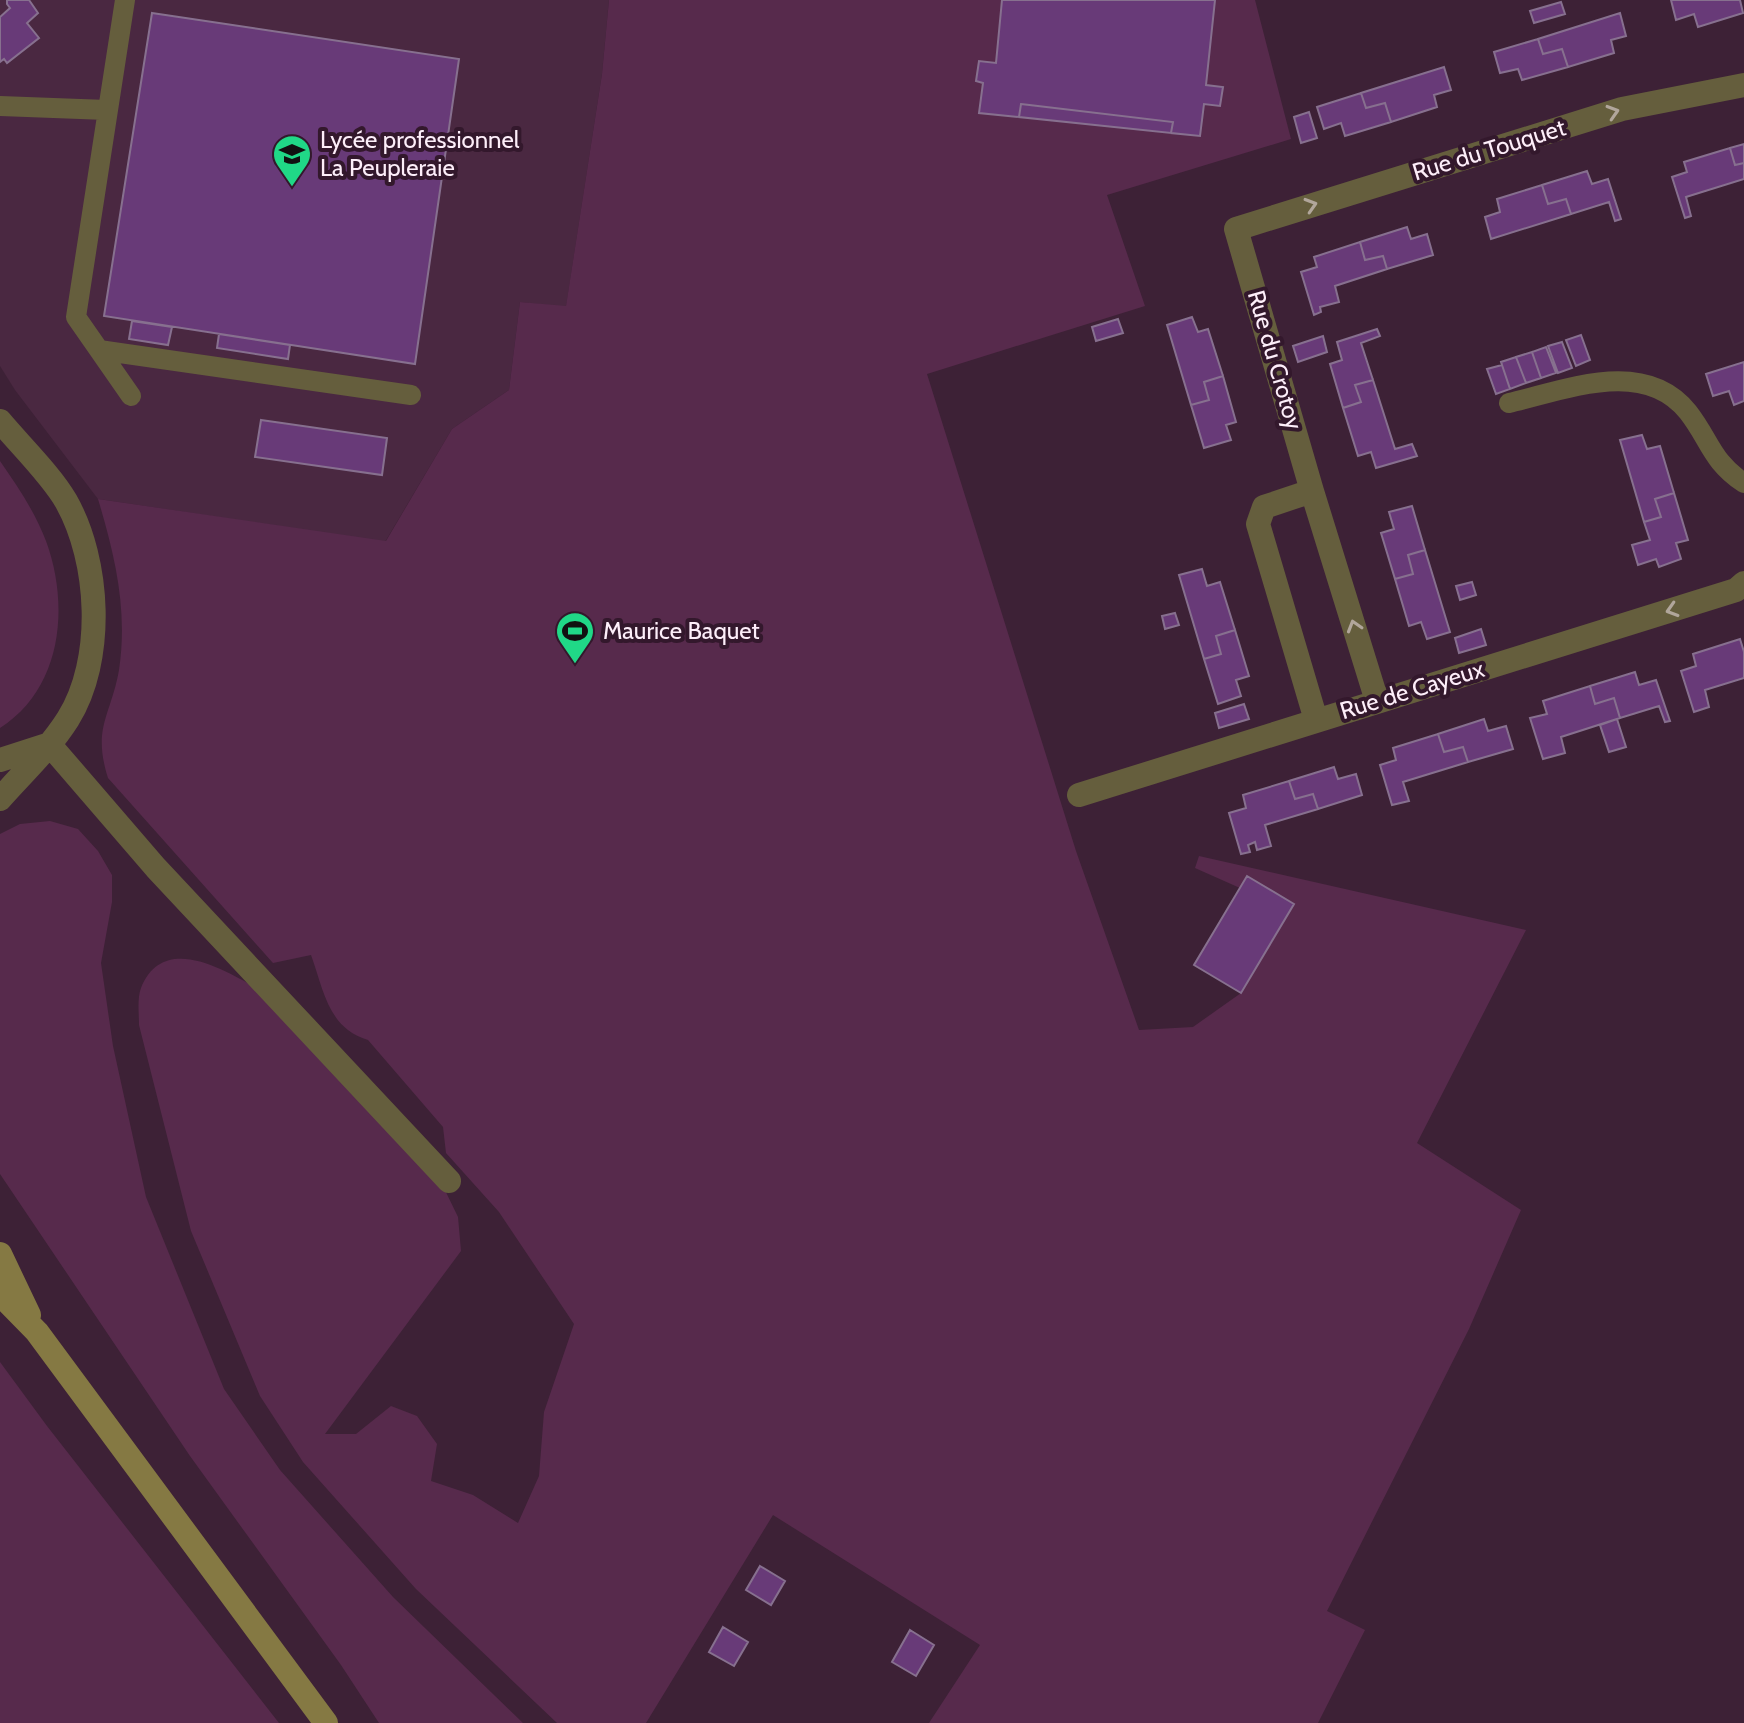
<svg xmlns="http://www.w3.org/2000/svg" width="1744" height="1723" viewBox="0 0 1744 1723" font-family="Cabin,sans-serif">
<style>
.built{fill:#4a2841}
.green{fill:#572a4c}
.building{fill:#683a78;stroke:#87708f;stroke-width:2}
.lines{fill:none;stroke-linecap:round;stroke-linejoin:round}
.lane{stroke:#655e3d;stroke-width:20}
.street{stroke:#655e3d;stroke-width:24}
.secondary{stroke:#857943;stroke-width:24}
.oneway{stroke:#b1a69b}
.labels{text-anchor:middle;stroke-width:8;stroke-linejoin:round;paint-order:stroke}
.poi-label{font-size:24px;fill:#fdeef9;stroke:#33182c;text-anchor:start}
.street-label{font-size:24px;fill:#fdeef9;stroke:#33182c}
</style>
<rect width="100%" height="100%" fill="#3d2136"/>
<path class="built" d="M0,0H609L602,74L566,307L520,302L509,390L452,429L385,542L98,499L15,390L0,366Z"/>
<path class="green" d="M609,0H1255L1291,139L1107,195L1145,306L927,374L1076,851L1139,1030L1193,1027L1241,993L1294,904L1247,876L1240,888L1195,868L1199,856L1526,930L1417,1143L1521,1210L1469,1329L1327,1611L1365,1630L1318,1723H929L980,1645L773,1515L646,1723H557L416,1589L303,1462L260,1396L191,1231L139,1025C139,1014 137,998 141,988C163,933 223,969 258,989L442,1184L458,1217L461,1251L325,1434H356L391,1406L417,1416L437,1444L431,1481L473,1495L518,1523L539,1476L544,1412L574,1324L499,1212L446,1153L443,1127L368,1040C328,1028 324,991 311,955L273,963L108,778C92,727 111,716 119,670C128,610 115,556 98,499L386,541L452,429L509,390L520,302L566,306L602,74Z
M0,461C18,487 35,512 46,541C70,606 62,689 0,728Z
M50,821L78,829L98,851L112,875V902L101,963L113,1046L146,1197L224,1389L280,1470L393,1597L523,1723H379L341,1665L190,1456L0,1174V834L20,824Z
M0,1362L47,1426L279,1723H0Z"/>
<path class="building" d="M7,0H29L38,13L27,23L39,38L7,63L4,59L0,62V17L10,8L7,4Z
M1002,0H1215L1206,85L1223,87L1220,106L1204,104L1200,136L1171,133L1173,122L1021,104L1019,117L979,113L983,83L976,81L979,61L996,63Z
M1671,0H1740L1743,13L1698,27L1694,14L1676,20Z
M1561,2L1565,14L1534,23L1530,11Z
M152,13L459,59L415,364L104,316Z
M1620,13L1626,36L1611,40L1614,53L1568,67L1562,49L1543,54L1538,39Z
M1538,39L1543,54L1562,49L1568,67L1522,80L1518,69L1500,73L1494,52Z
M1444,67L1451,90L1434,95L1437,107L1391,122L1385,103L1366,108L1361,93Z
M1361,93L1366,108L1385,103L1391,122L1345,136L1341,123L1324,129L1317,107Z
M1021,104L1173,122L1171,133L1019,117Z
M1309,112L1317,138L1301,143L1294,117Z
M1744,144V163L1735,165L1730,148Z
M1730,148L1735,165L1744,163V179L1686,197L1691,216L1685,218L1672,177L1687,172L1684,162Z
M1587,171L1592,184L1608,179L1621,219L1615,221L1609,202L1571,214L1566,199L1548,204L1542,185Z
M1542,185L1548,204L1566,199L1571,214L1491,239L1485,217L1500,212L1497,199Z
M1407,227L1411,239L1427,234L1433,255L1387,269L1383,256L1365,260L1360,242Z
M1360,242L1365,260L1383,256L1387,269L1335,286L1339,302L1320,307L1321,312L1314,315L1301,272L1317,267L1314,257Z
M1192,317L1198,332L1208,329L1223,376L1204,382L1209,400L1191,405L1167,325Z
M1118,319L1123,333L1096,341L1092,327Z
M132,321L172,327L168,345L129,339Z
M1377,329L1380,336L1361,343L1373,380L1355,385L1361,402L1343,408L1330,364L1342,360L1337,342Z
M219,334L290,345L288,359L217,348Z
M1581,335L1590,360L1576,366L1566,340Z
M1323,336L1327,352L1298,362L1293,346Z
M1562,342L1572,368L1558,373L1548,346Z
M1546,347L1556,373L1541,378L1532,352Z
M1532,352L1541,378L1526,383L1516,357Z
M1516,357L1526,383L1510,389L1501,362Z
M1744,362V401L1734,405L1729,391L1713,396L1706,374Z
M1502,365L1510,389L1496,394L1487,369Z
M1223,376L1236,422L1226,425L1231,440L1204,448L1191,405L1209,400L1204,382Z
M1373,380L1395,449L1412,444L1417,456L1376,468L1371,452L1358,456L1343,408L1361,402L1355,385Z
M261,420L387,438L382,475L255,457Z
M1642,435L1647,449L1660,446L1674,493L1655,499L1661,517L1644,522L1620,440Z
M1674,493L1688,540L1676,543L1681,559L1659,567L1656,559L1638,565L1632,545L1650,540L1644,522L1661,517L1655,499Z
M1412,506L1425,550L1408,555L1413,574L1395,579L1381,533L1394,529L1389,512Z
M1425,550L1450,632L1427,639L1421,622L1409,626L1395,579L1413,574L1408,555Z
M1202,569L1207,586L1220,582L1235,630L1216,636L1221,654L1204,659L1179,575Z
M1472,582L1476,595L1460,600L1456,586Z
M1175,613L1179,625L1165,629L1162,616Z
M1481,629L1486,645L1459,653L1455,638Z
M1235,630L1249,676L1236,680L1241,696L1218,704L1204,659L1221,654L1216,636Z
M1740,639L1744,652V678L1705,690L1709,707L1694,712L1681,671L1696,666L1693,654Z
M1635,672L1639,685L1656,680L1670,721L1665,722L1659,706L1620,718L1614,698L1595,704L1590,686Z
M1590,686L1595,704L1614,698L1620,718L1561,737L1565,753L1543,759L1530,718L1547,714L1543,701Z
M1244,704L1249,719L1219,728L1215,713Z
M1484,719L1488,731L1506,726L1513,749L1468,762L1463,747L1444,752L1438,734Z
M1617,719L1626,747L1609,752L1600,725Z
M1438,734L1444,752L1463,747L1468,762L1403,782L1409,801L1392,805L1380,765L1396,760L1393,748Z
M1334,767L1338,779L1356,774L1362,795L1318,809L1313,794L1295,799L1289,781Z
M1289,781L1295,799L1313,794L1318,809L1265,825L1271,846L1257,850L1255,842L1248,845L1250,852L1241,854L1229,813L1246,808L1243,795Z
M1247,876L1294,904L1241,993L1194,965Z
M760,1566L785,1581L771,1605L746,1590Z
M723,1627L748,1642L734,1666L709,1652Z
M910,1630L934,1645L916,1676L892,1662Z"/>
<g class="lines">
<path class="lane" d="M125,0L76,317L99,350L411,395
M0,106L107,110
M99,350L131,396
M1509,403C1566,390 1644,357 1688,412C1710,440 1711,461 1744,483"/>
<path class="street" d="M0,421C20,445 51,475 66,501C100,561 105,660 68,719C49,749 23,773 0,799
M1312,491L1264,507L1258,524L1316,720
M1377,701L1312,491L1236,229L1622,109L1744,85
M50,745L156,868L449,1181
M0,760L47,745
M1079,795L1736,590L1744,583"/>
<path class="secondary" d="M0,1254L29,1315
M0,1294L37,1332L326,1723"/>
</g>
<defs><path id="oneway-chevron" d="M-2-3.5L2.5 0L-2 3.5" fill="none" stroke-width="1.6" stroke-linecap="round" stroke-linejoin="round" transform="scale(2)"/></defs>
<g class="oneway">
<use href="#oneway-chevron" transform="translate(1613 112) rotate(-17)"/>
<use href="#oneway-chevron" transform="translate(1311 205) rotate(-17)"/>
<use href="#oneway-chevron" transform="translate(1672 610) rotate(163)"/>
<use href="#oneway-chevron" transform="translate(1354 626) rotate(-107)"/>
</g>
<defs>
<symbol id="school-pin" viewBox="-11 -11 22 30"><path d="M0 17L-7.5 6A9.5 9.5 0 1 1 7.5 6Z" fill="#20d887" stroke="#33182c"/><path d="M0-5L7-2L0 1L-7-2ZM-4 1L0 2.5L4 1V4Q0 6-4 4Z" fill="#111"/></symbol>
<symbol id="stadium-pin" viewBox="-11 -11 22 30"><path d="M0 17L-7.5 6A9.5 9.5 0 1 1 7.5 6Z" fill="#20d887" stroke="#33182c"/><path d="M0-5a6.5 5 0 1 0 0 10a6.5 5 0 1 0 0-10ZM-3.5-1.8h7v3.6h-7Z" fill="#111"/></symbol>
</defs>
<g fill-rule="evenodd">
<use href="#school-pin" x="270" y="132" width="44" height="60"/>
<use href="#stadium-pin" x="553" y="609" width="44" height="60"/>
</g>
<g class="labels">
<g class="poi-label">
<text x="320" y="148">Lycée professionnel<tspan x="320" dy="28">La Peupleraie</tspan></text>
<text x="603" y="639">Maurice Baquet</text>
</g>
<g class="street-label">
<text transform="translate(1489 150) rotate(-17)" y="8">Rue du Touquet</text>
<text transform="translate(1275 360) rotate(74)" y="8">Rue du Crotoy</text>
<text transform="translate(1412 690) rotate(-17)" y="8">Rue de Cayeux</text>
</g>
</g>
</svg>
